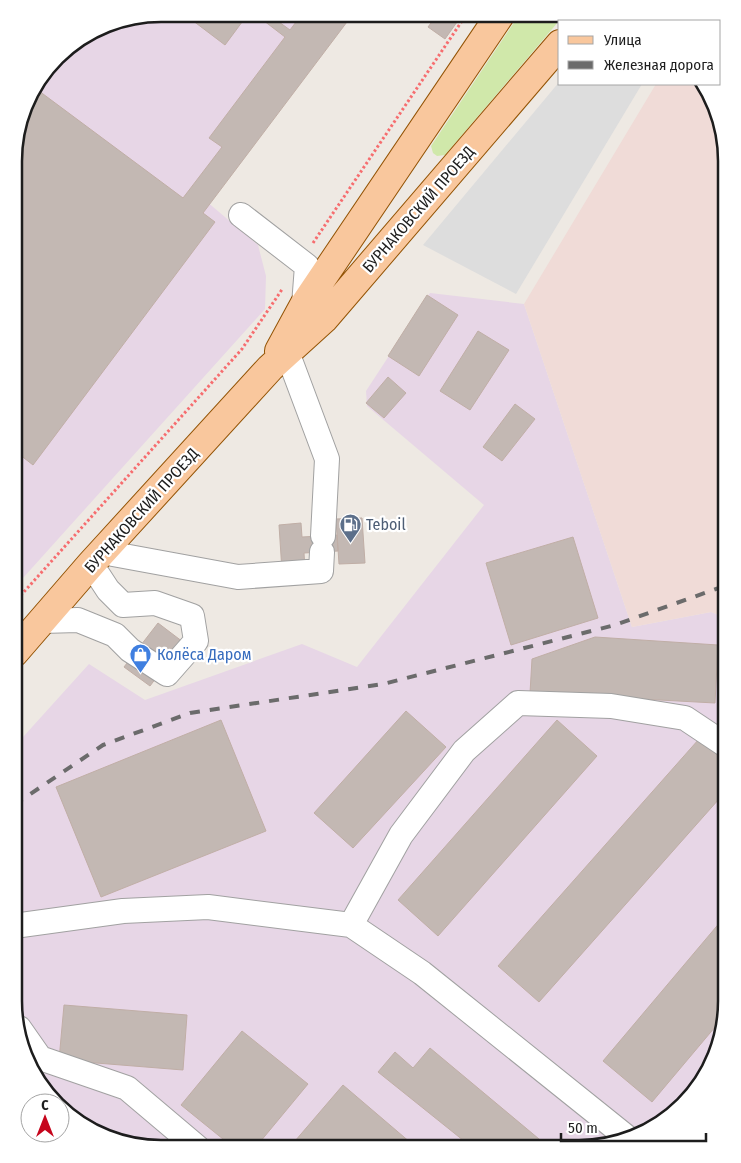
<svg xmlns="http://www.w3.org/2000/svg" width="741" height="1163" viewBox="0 0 741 1163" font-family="'Fira Sans Condensed',sans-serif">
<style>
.industrial{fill:#e7d6e6}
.military{fill:#f0dbd7}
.grass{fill:#d0e8aa}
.parking{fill:#ddd}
.building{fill:#c3b8b3;stroke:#c0aea6}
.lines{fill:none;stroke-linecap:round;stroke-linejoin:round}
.minor-casing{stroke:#a1a1a1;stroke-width:26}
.major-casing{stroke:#935304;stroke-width:30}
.path{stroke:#f66d6f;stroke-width:3;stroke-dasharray:2.5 2.5;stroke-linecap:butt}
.minor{stroke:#fff;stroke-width:24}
.major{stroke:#f9c79d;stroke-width:28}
.rail{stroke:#6b6b6b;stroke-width:4;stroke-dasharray:10 10;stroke-linecap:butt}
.labels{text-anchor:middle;stroke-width:4.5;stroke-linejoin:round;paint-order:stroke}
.street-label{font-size:16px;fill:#1d1d1d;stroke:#fff}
.service-label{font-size:16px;fill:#4e5e75;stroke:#fff;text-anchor:start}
.shop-label{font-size:16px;fill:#366cbe;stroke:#fff;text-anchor:start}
.rim{fill:none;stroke:#1d1d1d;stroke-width:2.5}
</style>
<rect width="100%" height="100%" fill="#eee9e3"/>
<path class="industrial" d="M162,14H346L206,201L258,245L266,276L265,309L14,588L15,143L29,96L64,51L105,25Z
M430,293L524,304L632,627L711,612L727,618V1011L697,1091L636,1138L580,1149L143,1148L72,1119L25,1058L14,1001V747L89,664L145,700L302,644L357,667L484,505L367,406L366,391Z"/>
<path class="military" d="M656,84H700L716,105L727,162V618L711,612L632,627L524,304Z"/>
<path class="grass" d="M519,15H564L445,155L437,156L433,153L431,146Z"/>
<path class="parking" d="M560,81V84H642L516,294L423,245Z"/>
<path class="building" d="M184,14H248L225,45Z
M255,14H268L290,30L302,14H353L203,213L215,222L33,465L15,451V143L29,96L35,88L183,198L222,147L209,138L285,37Z
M437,15H462L445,39L428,27Z
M427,295L458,315L419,376L388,356Z
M478,331L509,350L470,410L440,391Z
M388,377L406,393L384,418L366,403Z
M515,404L535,419L502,461L483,447Z
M362,518L365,563L339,564L336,519Z
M301,523L302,537L337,535L338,551L304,553L305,569L282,571L279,525Z
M573,537L598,618L511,645L486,563Z
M158,623L183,642L150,686L124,667Z
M595,637L718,645L715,703L530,693L532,659Z
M406,711L446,747L353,848L314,813Z
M221,720L266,831L101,897L56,787Z
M557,720L597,756L438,936L398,900Z
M699,739L727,763V790L539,1002L498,966Z
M727,914L726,1014L652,1102L603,1061Z
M64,1005L187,1015L183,1070L59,1060Z
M242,1031L308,1084L255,1148H234L181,1105Z
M430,1048L551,1149H474L378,1072L395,1052L413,1068Z
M343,1085L418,1149L289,1148Z"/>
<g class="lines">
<defs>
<path id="minor" d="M241,215L307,266L304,305
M287,352L327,459L323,536
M102,552L238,577L321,571L322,552
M42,621L78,620L115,635L130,650L167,674L196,641L192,616L155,603L123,605L108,590L91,564
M351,925L401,835L464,751L518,703L611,706L685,718L727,746
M14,926L123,911L208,907L351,925L422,973L629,1139
M19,1028L40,1058L127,1088L198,1148"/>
<path id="major" d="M579,21L585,15
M279,351L304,305L500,15
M14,653L91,564L270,368L324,319L560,44"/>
</defs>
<use href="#minor" class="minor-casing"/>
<use href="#major" class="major-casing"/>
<path class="path" d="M313,243L466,15
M14,603L242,349L283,288"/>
<use href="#minor" class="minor"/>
<use href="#major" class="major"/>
<path class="rail" d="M14,805L103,745L190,713L383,684L615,625L727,585"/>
</g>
<defs>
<symbol id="fuel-pin" viewBox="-11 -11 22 30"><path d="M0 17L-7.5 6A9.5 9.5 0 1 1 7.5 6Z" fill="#5c6f8a" stroke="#fff"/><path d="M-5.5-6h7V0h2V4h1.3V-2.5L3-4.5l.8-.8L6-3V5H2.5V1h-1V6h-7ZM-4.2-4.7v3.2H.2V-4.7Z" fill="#fff"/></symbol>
<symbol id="shop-pin" viewBox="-11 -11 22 30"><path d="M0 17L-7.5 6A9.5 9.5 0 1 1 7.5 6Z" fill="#3f7fe0" stroke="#fff"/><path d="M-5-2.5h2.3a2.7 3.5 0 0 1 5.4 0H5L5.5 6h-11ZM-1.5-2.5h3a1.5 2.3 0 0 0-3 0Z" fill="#fff"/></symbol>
</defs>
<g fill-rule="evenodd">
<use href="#fuel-pin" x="338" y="512" width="25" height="34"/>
<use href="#shop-pin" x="128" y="642" width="25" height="34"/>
</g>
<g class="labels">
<g class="street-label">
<text transform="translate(418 209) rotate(-49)" y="6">БУРНАКОВСКИЙ ПРОЕЗД</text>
<text transform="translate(141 510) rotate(-48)" y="6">БУРНАКОВСКИЙ ПРОЕЗД</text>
</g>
<g class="service-label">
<text x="366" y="530">Teboil</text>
</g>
<g class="shop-label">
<text x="157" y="660">Колёса Даром</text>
</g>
</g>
<path d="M0 0H741V1163H0ZM161 22H579A139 139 0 0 1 718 161V1001A139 139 0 0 1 579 1140H161A139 139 0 0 1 22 1001V161A139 139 0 0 1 161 22Z" fill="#fff" fill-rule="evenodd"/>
<path class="rim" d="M161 22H579A139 139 0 0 1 718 161V1001A139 139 0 0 1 579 1140H161A139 139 0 0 1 22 1001V161A139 139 0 0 1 161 22Z"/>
<rect x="558" y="20" width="162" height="65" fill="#ffffff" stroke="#a5a5a5"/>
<rect x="568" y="36" width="25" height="8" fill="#f9c79d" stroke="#a5a5a5"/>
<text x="604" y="45" font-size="15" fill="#1d1d1d">Улица</text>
<rect x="568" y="61" width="25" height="8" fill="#6b6b6b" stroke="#a5a5a5"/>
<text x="604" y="70" font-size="15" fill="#1d1d1d">Железная дорога</text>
<g transform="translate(45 1118)"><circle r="24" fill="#ffffff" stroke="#a5a5a5"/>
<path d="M0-4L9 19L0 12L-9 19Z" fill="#c6051c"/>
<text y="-8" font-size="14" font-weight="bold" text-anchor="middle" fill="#1d1d1d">С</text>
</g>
<path d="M561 1133v8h145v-8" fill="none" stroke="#1d1d1d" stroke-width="2.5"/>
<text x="568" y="1133" font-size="15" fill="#1d1d1d" stroke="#ffffff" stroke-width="4" paint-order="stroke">50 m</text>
</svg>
